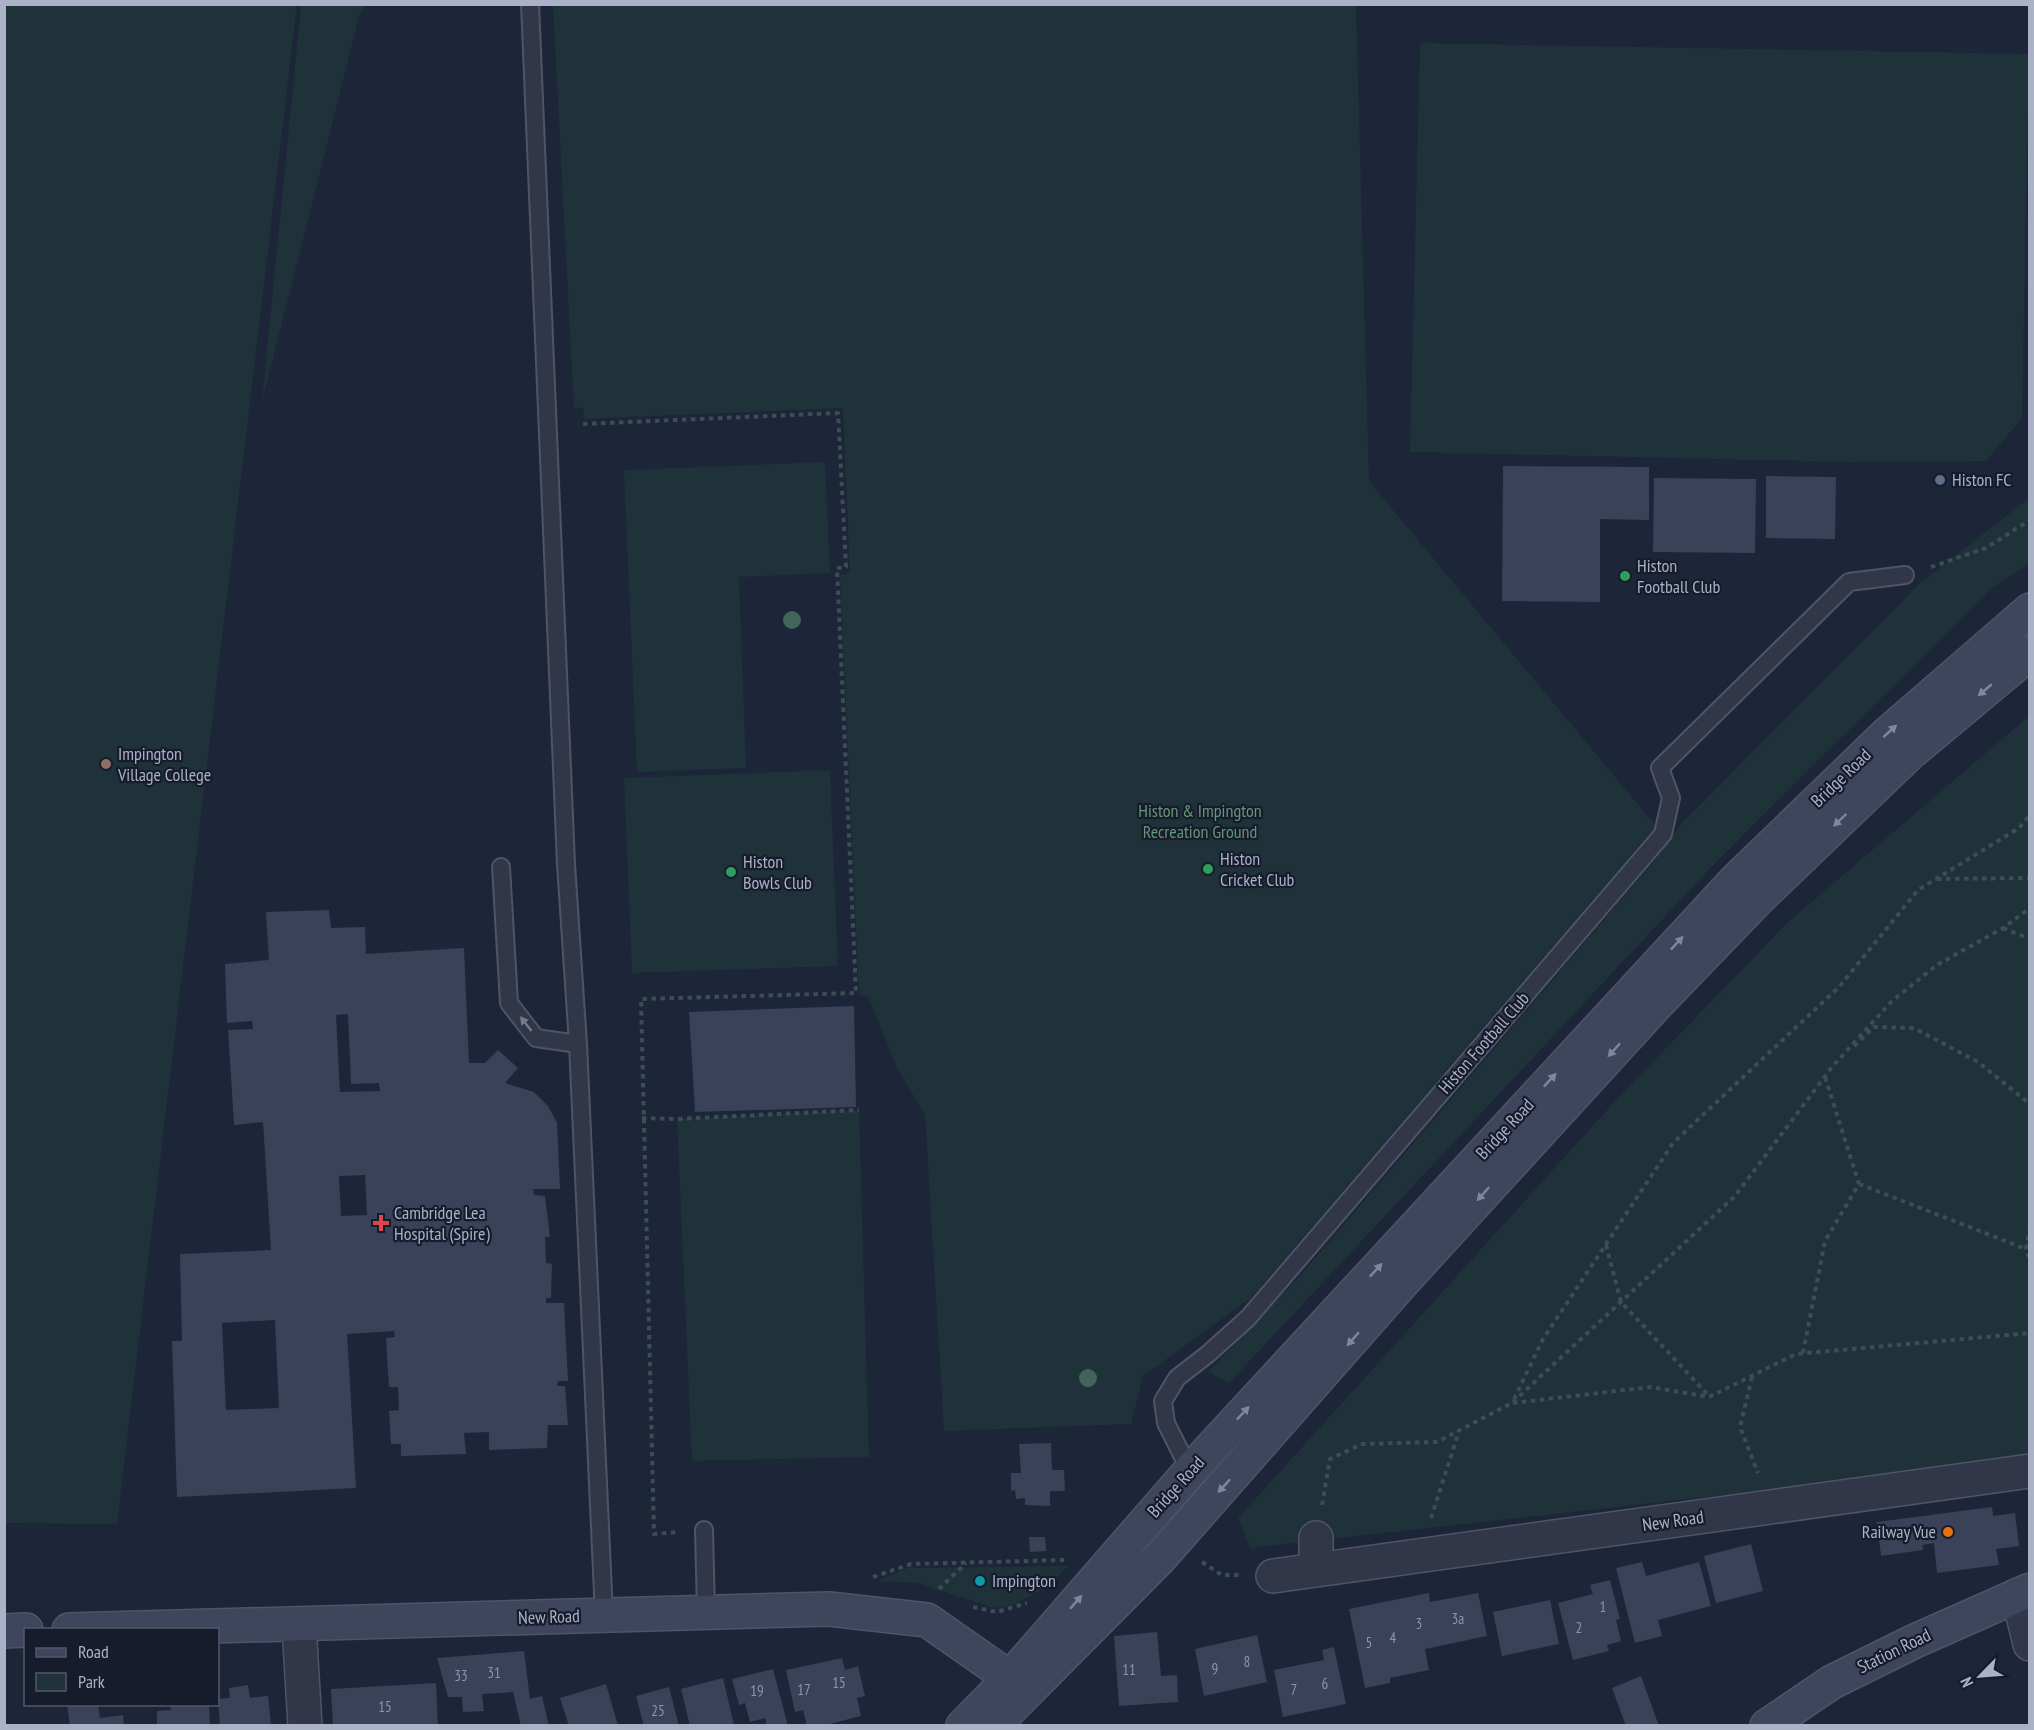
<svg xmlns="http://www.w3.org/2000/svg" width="2034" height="1730" viewBox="0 0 2034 1730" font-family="'PT Sans Narrow',sans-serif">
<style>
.green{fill:#1f3239}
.building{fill:#394259;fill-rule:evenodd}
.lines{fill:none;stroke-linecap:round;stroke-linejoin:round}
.lane-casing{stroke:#4f5467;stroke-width:20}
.street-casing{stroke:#4f5467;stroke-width:36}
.secondary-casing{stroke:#4f5467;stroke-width:36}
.path{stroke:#3a4e54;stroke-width:4;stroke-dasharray:4.5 4.5;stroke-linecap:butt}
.lane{stroke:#313749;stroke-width:16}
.street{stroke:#313749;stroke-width:33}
.secondary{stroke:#3f455c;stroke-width:33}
.tree{fill:#42645a}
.oneway{fill:#80869c}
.oneway2{fill:#747a8e}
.service-dot{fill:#5c6f8a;stroke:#171c2d;stroke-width:2}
.leisure-dot{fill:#2e9e5b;stroke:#171c2d;stroke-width:2}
.education-dot{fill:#8d6e63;stroke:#171c2d;stroke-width:2}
.health-dot{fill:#e0444e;stroke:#171c2d;stroke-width:2}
.food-dot{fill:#e8710a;stroke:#171c2d;stroke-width:2}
.culture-dot{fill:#0f9aa8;stroke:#171c2d;stroke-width:2}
.labels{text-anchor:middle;stroke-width:4.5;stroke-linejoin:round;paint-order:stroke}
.number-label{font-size:15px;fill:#8e95ab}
.poi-label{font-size:18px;fill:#abb1c6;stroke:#171c2d;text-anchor:start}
.street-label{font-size:18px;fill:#abb1c6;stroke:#171c2d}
.park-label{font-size:18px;fill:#619876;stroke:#171c2d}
</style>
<rect width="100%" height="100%" fill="#1d2538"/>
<path class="green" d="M5,4L297,5L117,1524L5,1523Z
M301,5H365L359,17L262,402Z
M553,5H1356L1369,481L1656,826L1251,1298L1143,1376L1131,1424L944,1431L925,1114L898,1070L868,996L859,995L840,575L850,573L843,408L584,419L583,407L574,409Z
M1420,43L2029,54L2022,418L1986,461L1850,462L1410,452Z
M825,462L830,573L739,577L746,768L637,772L624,470Z
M2029,498V563L1990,590L1716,862L1229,1383L1208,1372L1300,1276L1655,860L1682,823L1920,583Z
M2029,716V1461L1250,1548L1238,1518L1617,1099L1787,923Z
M830,770L838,966L632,973L624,778Z
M859,1110L869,1457L692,1461L677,1119Z
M1069,1566L1046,1587L1016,1604L994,1608L918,1583L877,1581L908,1568Z"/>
<path class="building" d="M1503,466L1649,467V520L1600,519V602L1502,601Z
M1766,476L1836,477L1835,539L1766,538Z
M1654,478L1756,479L1755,553L1653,552Z
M329,910L331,928L365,927L366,954L464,948L469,1063H485L498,1050L518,1068L505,1083L534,1092L548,1106L557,1123L560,1189H533L534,1195L545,1196L550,1237H545L546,1263L552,1264L551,1298H546V1303H564L568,1381H558L557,1386H565L568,1425H548L547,1448L489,1450V1432L464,1433L466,1454L401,1456V1444H391L389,1411L399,1410L398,1387H389L386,1338L395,1337L394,1331L347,1334L356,1488L177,1497L172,1341H182L180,1254L271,1250L263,1122L234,1125L228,1030L253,1029L252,1021L227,1023L225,964L269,960L266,912ZM348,1014L351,1084L379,1083L380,1091L340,1092L336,1015ZM365,1175L367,1215L341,1216L339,1176ZM275,1320L279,1408L226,1410L222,1323Z
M854,1006L856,1107L695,1112L689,1012Z
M1051,1443L1052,1470H1064L1065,1491H1050V1506L1025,1505V1498L1016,1499L1015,1490L1011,1491V1473H1021L1019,1444Z
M1992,1507L1993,1516L2015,1513L2019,1546L1996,1549L1999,1565L1937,1573L1934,1543L1922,1545L1923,1550L1881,1556L1877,1522Z
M1029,1537H1045L1046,1551L1030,1552Z
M1751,1544L1763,1591L1716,1603L1704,1556Z
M1642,1562L1646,1576L1699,1562L1711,1606L1658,1620L1662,1636L1635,1643L1616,1568Z
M1610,1580L1620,1619L1616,1620L1621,1641L1607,1645L1609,1651L1573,1660L1558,1603L1593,1594L1590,1585Z
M1429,1593L1430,1602L1478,1593L1487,1636L1425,1649L1429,1670L1390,1678V1683L1365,1688L1349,1609Z
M1550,1600L1559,1644L1502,1656L1493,1612Z
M1157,1632L1161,1676L1177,1675L1178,1702L1119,1706L1114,1636Z
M1257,1635L1267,1682L1204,1696L1195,1649Z
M1334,1647L1346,1704L1283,1717L1274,1670L1324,1660L1322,1650Z
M524,1651L530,1699L542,1696L549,1726H521L513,1692L482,1694L484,1711L463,1712L462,1697H448L437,1658Z
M842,1658L845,1670L858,1666L865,1696L857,1698L861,1716L822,1726H807L803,1710L795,1712L786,1670Z
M773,1669L788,1726H767L765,1718L750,1722L745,1703L739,1705L732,1679Z
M1641,1676L1659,1726H1626L1612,1688Z
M723,1678L734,1725L690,1726L681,1689Z
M436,1683L438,1726H333L331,1689Z
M606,1684L618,1726H569L560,1698Z
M248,1685L250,1698L268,1696L271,1726H220L218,1699L230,1698L229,1688Z
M669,1687L679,1726H644L636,1696Z
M67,1704H98L100,1718L123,1715L124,1726H70Z
M209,1704L210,1726H157V1711L171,1710L170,1706Z"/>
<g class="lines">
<defs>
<path id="lane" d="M530,4L566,864L578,1044L604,1615
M501,867L509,1003L536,1038L578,1044
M1190,1471L1166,1423L1163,1401L1177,1378L1208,1354L1248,1318L1663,834L1671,798L1660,768L1849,582L1905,575
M704,1530L706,1613"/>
<path id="street" d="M1316,1538V1570
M1273,1576L2030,1471
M2018,1595L2030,1644
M299,1625L305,1726"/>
<path id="secondary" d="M69,1630L829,1609L927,1620L1010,1678
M4,1631L26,1630
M1003,1716L1159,1559L1400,1285L1654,1007L1758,899L1909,754L2030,653
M963,1726L1010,1678L1190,1471L1735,881L1888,733L2030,610
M1767,1726L1832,1682L1915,1641L2030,1590"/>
</defs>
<use href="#lane" class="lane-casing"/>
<use href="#street" class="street-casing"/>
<use href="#secondary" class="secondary-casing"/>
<path class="path" d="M583,424L838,413L846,567L837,568L856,993L641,999L654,1534L679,1532
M1931,567L1986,548L2030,520
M1937,879L2030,878
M2003,928L2030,939
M1854,1046L1874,1027L1914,1028L1978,1062L2030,1104
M642,1118L677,1119L859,1110
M1859,1184L2026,1249
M2030,1227L2026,1249L2030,1260
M1606,1245L1621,1302L1709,1396
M1803,1353L1825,1241L1859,1184L1825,1077
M1752,1377L1740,1427L1758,1473
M1514,1399L1543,1339L1673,1143L1839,987L1918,890L2019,828L2030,815
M1513,1403L1651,1387L1709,1397L1796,1354L2030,1333
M1322,1505L1330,1459L1362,1444L1437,1442L1512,1403L1735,1196L1832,1067L1892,1001L1937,965L2003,928L2030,908
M1431,1518L1459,1431
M1202,1562L1222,1575H1239
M873,1577L911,1564L1064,1560
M939,1589L966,1563
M973,1607L997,1612L1027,1603"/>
<use href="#lane" class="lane"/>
<use href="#street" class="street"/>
<use href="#secondary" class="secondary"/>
</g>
<g class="tree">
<circle cx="792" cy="620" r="9"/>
<circle cx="1088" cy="1378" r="9"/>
</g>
<defs><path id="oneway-solid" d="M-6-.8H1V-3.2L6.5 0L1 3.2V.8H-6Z" transform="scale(1.5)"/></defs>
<g class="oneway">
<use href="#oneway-solid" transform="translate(1985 690) rotate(140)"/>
<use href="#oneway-solid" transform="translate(1890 731) rotate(-42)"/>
<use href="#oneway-solid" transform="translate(1840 820) rotate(136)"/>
<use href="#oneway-solid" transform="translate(1677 943) rotate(-47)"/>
<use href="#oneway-solid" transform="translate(1614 1050) rotate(132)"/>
<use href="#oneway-solid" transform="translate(1550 1080) rotate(-47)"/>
<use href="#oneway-solid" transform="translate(1483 1194) rotate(132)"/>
<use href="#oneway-solid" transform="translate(1376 1270) rotate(-47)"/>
<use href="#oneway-solid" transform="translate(1353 1339) rotate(131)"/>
<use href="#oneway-solid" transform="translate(1243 1413) rotate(-47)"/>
<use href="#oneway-solid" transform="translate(1224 1486) rotate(132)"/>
<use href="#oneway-solid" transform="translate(1076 1602) rotate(-49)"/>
</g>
<use class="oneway2" href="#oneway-solid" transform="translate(526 1024) rotate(-128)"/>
<circle class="service-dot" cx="1940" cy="480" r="6"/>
<g class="leisure-dot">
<circle cx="1625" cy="576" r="6"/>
<circle cx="1208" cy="869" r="6"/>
<circle cx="731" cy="872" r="6"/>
</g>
<circle class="education-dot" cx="106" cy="764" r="6"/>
<path class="health-dot" d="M378 1214h6v6h6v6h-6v6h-6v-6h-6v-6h6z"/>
<circle class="food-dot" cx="1948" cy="1532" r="6"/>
<circle class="culture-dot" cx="980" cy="1581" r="6"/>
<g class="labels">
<g class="number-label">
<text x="1603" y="1612">1</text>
<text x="1458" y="1624">3a</text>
<text x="1419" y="1629">3</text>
<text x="1579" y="1633">2</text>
<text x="1393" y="1643">4</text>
<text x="1369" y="1648">5</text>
<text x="1247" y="1667">8</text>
<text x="1215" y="1674">9</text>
<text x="1129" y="1675">11</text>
<text x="494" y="1678">31</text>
<text x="461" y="1681">33</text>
<text x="839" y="1688">15</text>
<text x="1325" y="1689">6</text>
<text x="804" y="1695">17</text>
<text x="1294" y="1695">7</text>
<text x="757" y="1696">19</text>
<text x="385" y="1712">15</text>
<text x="658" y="1716">25</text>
</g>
<g class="poi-label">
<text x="1952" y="486">Histon FC</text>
<text x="1637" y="572">Histon<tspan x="1637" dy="21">Football Club</tspan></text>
<text x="118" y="760">Impington<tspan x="118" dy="21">Village College</tspan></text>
<text x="1220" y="865">Histon<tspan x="1220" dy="21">Cricket Club</tspan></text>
<text x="743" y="868">Histon<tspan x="743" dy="21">Bowls Club</tspan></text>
<text x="394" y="1219">Cambridge Lea<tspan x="394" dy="21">Hospital (Spire)</tspan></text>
<text x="1936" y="1538" text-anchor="end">Railway Vue</text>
<text x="992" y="1587">Impington</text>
</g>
<g class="street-label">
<text transform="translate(1841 778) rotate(-44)" y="6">Bridge Road</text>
<text transform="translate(1484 1043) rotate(-49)" y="6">Histon Football Club</text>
<text transform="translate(1505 1129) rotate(-47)" y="6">Bridge Road</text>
<text transform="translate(1176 1487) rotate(-48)" y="6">Bridge Road</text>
<text transform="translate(1673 1521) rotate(-8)" y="6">New Road</text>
<text transform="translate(549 1617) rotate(-2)" y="6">New Road</text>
<text transform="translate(1894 1651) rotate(-26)" y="6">Station Road</text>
</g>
<g class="park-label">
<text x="1200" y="817">Histon &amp; Impington<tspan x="1200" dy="21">Recreation Ground</tspan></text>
</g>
</g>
<rect width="2034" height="1730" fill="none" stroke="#abb1c6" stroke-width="12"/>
<rect x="24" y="1628" width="195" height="78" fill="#171c2d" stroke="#52586a" stroke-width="1.5"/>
<rect x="36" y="1648" width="30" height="9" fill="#3f455c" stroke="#52586a" stroke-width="1.5"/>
<text x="78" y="1658" font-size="18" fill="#abb1c6">Road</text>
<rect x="36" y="1673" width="30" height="18" fill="#1f3239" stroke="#52586a" stroke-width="1.5"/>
<text x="78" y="1688" font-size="18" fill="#abb1c6">Park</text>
<g transform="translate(1980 1676) rotate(245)" stroke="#171c2d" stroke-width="4.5" paint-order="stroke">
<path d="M0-4.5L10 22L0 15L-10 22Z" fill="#abb1c6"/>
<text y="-9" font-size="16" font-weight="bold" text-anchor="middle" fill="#abb1c6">N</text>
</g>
</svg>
